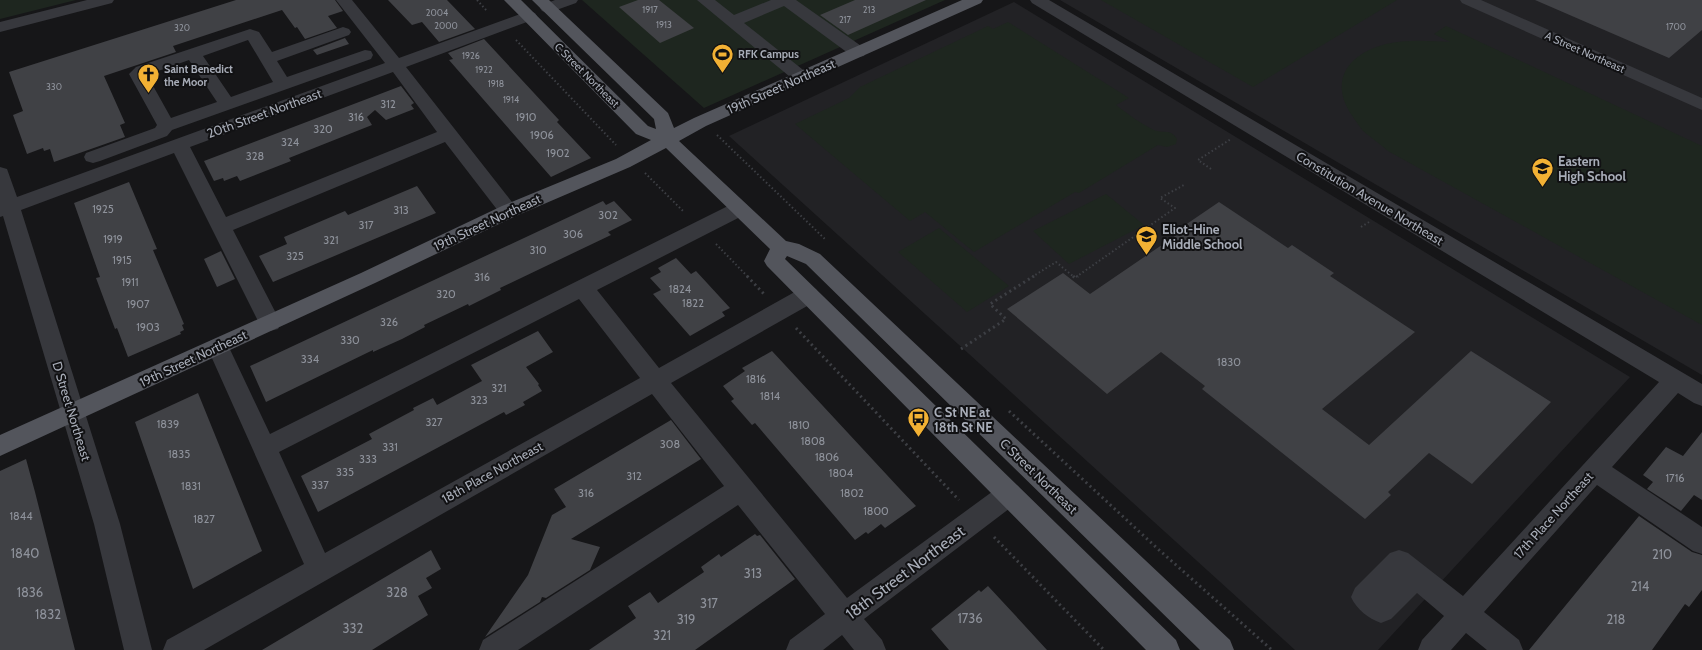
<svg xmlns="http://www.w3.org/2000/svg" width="1702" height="650" viewBox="0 0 1702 650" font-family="Cabin,sans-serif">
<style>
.built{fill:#222225}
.green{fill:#1e261f}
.building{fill:#404145}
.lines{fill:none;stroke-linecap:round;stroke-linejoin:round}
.path-far1{stroke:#3d3f44;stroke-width:2;stroke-dasharray:1.5 2.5;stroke-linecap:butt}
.path{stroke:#3d3f44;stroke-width:3;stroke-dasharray:2 3.5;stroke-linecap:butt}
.minor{fill:#37383d;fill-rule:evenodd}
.major{fill:#53555c;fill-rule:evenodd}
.labels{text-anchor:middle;stroke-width:4;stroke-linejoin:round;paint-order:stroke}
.far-number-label{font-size:9px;fill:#8e929b}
.far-street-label{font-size:11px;fill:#a8adb8;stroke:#111113}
.far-poi-label{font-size:11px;font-weight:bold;fill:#a8adb8;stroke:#111113;text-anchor:start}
.number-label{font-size:11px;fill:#8e929b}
.street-label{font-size:13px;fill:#a8adb8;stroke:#111113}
.poi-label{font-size:13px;font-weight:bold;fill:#a8adb8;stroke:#111113;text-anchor:start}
.near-number-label{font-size:13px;fill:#8e929b}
.near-street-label{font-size:16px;fill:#a8adb8;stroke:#111113}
</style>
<rect width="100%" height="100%" fill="#161618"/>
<path class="built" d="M1060,0H1702V375Z
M1014,2L1630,377L1378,650H1295L729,136Z"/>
<path class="green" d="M0,0H76L0,19Z
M582,0H945L704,108Z
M1101,0H1397L1253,87Z
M1008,22L1129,98L1116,105C1128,114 1141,124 1154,130C1162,134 1171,128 1177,139L1176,144L1167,147L1158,145L1079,193L1075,192L974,252L925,212L910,221L795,124L849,98L860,87L988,26L993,29Z
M1446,26L1702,146V325L1388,151C1380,144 1370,137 1362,130C1359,126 1356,121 1353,117C1328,82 1347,54 1386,44C1407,39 1429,41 1450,42L1434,34Z
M1106,194L1144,225L1069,264L1033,231Z
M939,228L1009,286L967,312L898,252Z"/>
<path class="building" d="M236,0H335L343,11L328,16L337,28L305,39L297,27L295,28L282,10L173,46L176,52L104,76L125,123L120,125L125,137L54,162L50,149L44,151L43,148L27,154L13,115L23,111L9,72Z
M388,0H447L475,29L439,42L422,22L412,25Z
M638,0H659L694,28L660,43L619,7Z
M855,0H926L848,35L820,15Z
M1535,0H1702V30L1669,58Z
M345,38L349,44L317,55L313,50Z
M484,39L559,120L557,122L591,158L551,177L449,60L453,59L448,53Z
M401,86L414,103L411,105L414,109L386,120L375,110L367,117L372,125L289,158L291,161L240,181L237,176L224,181L223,178L214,181L204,161Z
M129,182L157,249L153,250L184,324L182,325L184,330L180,332L181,334L128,357L117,328L115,329L96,278L100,277L74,203Z
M417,186L436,213L273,282L259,256L287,244L284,237L345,211L348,215Z
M603,201L606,205L614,201L632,220L608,232L611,235L500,288L501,290L469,306L468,304L424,325L425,327L402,339L373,352V350L266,402L250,366Z
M1219,202L1288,248L1292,245L1334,273L1330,276L1415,332L1322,409L1369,445L1471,351L1551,402L1472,484L1429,453L1388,492L1391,495L1365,519L1202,389L1205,386L1161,352L1107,394L1007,309L1063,273L1090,294L1175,236L1172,234Z
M221,251L235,279L217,287L204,259Z
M676,258L691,274L696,271L730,308L722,312L725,316L690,336L653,294L661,290L650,278L661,272L658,268Z
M538,331L553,352L526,367L539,384L538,385L542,391L523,402L525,405L506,415L504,412L318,512L301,476L372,439L369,434L414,410L413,408L433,398L437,405L482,381L471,365Z
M772,351L899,488L916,506L885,528L881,524L868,534L866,532L855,540L755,423L752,425L731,401L734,399L723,386L745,371L742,368Z
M198,393L262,551L193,589L135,422Z
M671,420L701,459L571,539L600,547L590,570L546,598L542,597L540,602L485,637L528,575L552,515L566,507L554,489Z
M1702,432V500L1694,495L1681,511L1647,489L1653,482L1643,475L1666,447L1683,456Z
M26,459L35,492L75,650H0V471Z
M1639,516L1692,552L1702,555V590L1689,607L1685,604L1652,650H1529Z
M755,534L757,536L760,535L795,579L695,650H589L636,618L628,606L650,592L658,603L704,572L701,567L719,554L721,557Z
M431,550L441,569L426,578L432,588L418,596L428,615L372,650H262Z
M988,586L1014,614L1047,650H949L931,629L979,590L981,592Z"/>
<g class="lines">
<path class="path-far1" d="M477,0L487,11
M516,40L616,145
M717,135L826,240
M1211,169L1198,160L1231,139
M645,173L684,212
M1361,227L1369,222
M716,244L748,277
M1032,277L1056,262L1074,277
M1076,277L1175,208L1160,198L1184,185"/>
<path class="path" d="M747,276L764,294
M1073,276L1075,278L1078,276
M796,328L959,500
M961,349L1006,319L990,304L1034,276
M1009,411L1158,549L1272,650
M994,537L1104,650"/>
<path class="minor" d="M87,0H114L112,3L0,32V22Z
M336,0H352L399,58L523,13L529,11L535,13L537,16L535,19L406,67L519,211L516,216L509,218L502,216L445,142L233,230L281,323L278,329L270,331L262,329L174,153L21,210L120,524L152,650H124L94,524L3,216L0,217V167L7,169L17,197L385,63ZM393,72L437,132L226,217L190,147Z
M555,0H578L576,3L548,13L542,11L540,8L542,5Z
M697,0H715L734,15L771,0H796L864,48L866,52L864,56L858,57L852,56L784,6L744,23L807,73L810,77L807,81L801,82L795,81Z
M1030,0H1049L1702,384V406L1694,403L1678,393L1612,467L1702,527V554L1693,551L1597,485L1484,612L1519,640L1523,650H1487L1466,633L1451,650H1418L1422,640L1444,616L1417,593L1391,619L1381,623C1368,618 1357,610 1351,597L1355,588L1390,553L1399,550L1408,553L1463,596L1659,382L1032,3Z
M1460,0H1481L1702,98V110L1462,3Z
M343,27L349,29L351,32L349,35L277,61L287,77L365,50L371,51L373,55L371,59L172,130L167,136L100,161L93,163L86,161L84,157L86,153L155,128L157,125L129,74L136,67L250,29L259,32L272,52ZM248,40L273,82L231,97L203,56ZM189,60L217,102L171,118L147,75Z
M739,202L746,204L749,209L746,214L597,290L659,368L800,289L808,287L816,289L819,295L816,301L671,383L847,598L1000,486L1009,483L1018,486L1022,494L1018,502L864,619L882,640L886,650H854L842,635L823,650H786L790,640L825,614L738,505L518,650H479L483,640L724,486L652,394L204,650H163L167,640L304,564L207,347L210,341L218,338L226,341L270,434L732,204ZM579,299L640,378L325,553L279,452Z"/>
<path class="major" d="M504,0H521L648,126L656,129L654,119L532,0H549L668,113L674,128L694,118L962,0H983L981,3L706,126L679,141L786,241L799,244L820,254L1230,640L1234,650H1200L806,264L787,256L785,259L1176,640L1180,650H1146L767,266L764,261L770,249L666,148L630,167L516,216L375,283L0,456V435L361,273L502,206L616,159L651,140L636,134Z"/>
</g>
<defs>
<symbol id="stadium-pin" viewBox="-11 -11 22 30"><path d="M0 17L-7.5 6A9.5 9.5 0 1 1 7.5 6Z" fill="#f2b134" stroke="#111113"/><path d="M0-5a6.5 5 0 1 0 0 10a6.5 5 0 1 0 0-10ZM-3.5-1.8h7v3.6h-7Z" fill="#111"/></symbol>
<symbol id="church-pin" viewBox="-11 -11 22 30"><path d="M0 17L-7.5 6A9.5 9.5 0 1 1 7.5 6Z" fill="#f2b134" stroke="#111113"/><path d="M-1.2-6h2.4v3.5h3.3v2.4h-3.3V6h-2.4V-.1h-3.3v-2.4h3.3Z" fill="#111"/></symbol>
<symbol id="school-pin" viewBox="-11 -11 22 30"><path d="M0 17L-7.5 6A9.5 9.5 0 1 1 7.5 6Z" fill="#f2b134" stroke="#111113"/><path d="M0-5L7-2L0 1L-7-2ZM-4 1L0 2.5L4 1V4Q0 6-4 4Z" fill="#111"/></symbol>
<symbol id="bus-pin" viewBox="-11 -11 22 30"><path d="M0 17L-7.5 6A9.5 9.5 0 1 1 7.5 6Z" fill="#f2b134" stroke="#111113"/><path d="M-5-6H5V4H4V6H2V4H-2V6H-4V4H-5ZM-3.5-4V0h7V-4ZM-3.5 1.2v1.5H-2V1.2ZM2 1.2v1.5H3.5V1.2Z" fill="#111"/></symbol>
</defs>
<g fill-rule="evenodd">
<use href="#stadium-pin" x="710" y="42" width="25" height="34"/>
<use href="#church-pin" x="136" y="62" width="25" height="34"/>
<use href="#school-pin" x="1530" y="156" width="25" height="34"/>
<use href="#school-pin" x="1134" y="224" width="25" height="34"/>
<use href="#bus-pin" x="906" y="406" width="25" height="34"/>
</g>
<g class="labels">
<g class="far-number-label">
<text x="650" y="13">1917</text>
<text x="869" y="13">213</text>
<text x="437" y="16">2004</text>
<text x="845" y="23">217</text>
<text x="664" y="28">1913</text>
<text x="446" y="29">2000</text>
<text x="1676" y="30">1700</text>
<text x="182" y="31">320</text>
<text x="471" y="59">1926</text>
<text x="484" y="73">1922</text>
<text x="496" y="87">1918</text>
<text x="54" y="90">330</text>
<text x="511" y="103">1914</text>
</g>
<g class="far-street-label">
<text transform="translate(1585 52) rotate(24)" y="4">A Street Northeast</text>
<text transform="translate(587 75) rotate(45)" y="4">C Street Northeast</text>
</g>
<g class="far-poi-label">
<text x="738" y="58">RFK Campus</text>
<text x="164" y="73">Saint Benedict<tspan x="164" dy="13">the Moor</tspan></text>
</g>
<g class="number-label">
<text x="388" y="108">312</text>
<text x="356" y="121">316</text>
<text x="526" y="121">1910</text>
<text x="323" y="133">320</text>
<text x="542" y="139">1906</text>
<text x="290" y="146">324</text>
<text x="558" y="157">1902</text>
<text x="255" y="160">328</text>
<text x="103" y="213">1925</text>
<text x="401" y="214">313</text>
<text x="608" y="219">302</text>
<text x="366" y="229">317</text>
<text x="573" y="238">306</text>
<text x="113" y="243">1919</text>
<text x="331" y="244">321</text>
<text x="538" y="254">310</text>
<text x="295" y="260">325</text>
<text x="122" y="264">1915</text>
<text x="482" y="281">316</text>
<text x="130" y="286">1911</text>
<text x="680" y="293">1824</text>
<text x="446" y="298">320</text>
<text x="693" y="307">1822</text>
<text x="138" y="308">1907</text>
<text x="389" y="326">326</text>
<text x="148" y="331">1903</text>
<text x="350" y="344">330</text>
<text x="310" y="363">334</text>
<text x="1229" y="366">1830</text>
<text x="756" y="383">1816</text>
<text x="499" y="392">321</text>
<text x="770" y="400">1814</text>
<text x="479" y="404">323</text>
<text x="434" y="426">327</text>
<text x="168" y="428">1839</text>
<text x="799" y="429">1810</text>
<text x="813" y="445">1808</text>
<text x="670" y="448">308</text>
<text x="390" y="451">331</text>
<text x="179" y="458">1835</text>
<text x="827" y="461">1806</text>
<text x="368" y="463">333</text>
<text x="345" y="476">335</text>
<text x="841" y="477">1804</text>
<text x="634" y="480">312</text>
<text x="1675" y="482">1716</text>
<text x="320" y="489">337</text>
<text x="191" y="490">1831</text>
<text x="586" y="497">316</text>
<text x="852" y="497">1802</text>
<text x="876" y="515">1800</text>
<text x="21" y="520">1844</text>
<text x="204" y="523">1827</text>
</g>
<g class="street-label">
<text transform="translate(781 86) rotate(-24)" y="5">19th Street Northeast</text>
<text transform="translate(264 113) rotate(-20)" y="5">20th Street Northeast</text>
<text transform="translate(1370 198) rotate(31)" y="5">Constitution Avenue Northeast</text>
<text transform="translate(487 222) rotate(-25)" y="5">19th Street Northeast</text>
<text transform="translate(193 358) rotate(-25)" y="5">19th Street Northeast</text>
<text transform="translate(72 411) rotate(73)" y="5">D Street Northeast</text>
<text transform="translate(492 472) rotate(-29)" y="5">18th Place Northeast</text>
<text transform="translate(1039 476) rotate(44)" y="5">C Street Northeast</text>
<text transform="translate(1553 515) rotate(-48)" y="5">17th Place Northeast</text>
</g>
<g class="poi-label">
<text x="1558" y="166">Eastern<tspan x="1558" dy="15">High School</tspan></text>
<text x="1162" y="234">Eliot-Hine<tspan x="1162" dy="15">Middle School</tspan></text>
<text x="934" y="417">C St NE at<tspan x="934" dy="15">18th St NE</tspan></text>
</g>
<g class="near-number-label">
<text x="25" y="558">1840</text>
<text x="1662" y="559">210</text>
<text x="753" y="578">313</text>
<text x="1640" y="591">214</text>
<text x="30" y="597">1836</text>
<text x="397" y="597">328</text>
<text x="709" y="608">317</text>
<text x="48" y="619">1832</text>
<text x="970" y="623">1736</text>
<text x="686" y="624">319</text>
<text x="1616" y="624">218</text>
<text x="353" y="633">332</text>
<text x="662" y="640">321</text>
</g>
<g class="near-street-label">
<text transform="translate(905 572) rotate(-37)" y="6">18th Street Northeast</text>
</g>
</g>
</svg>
